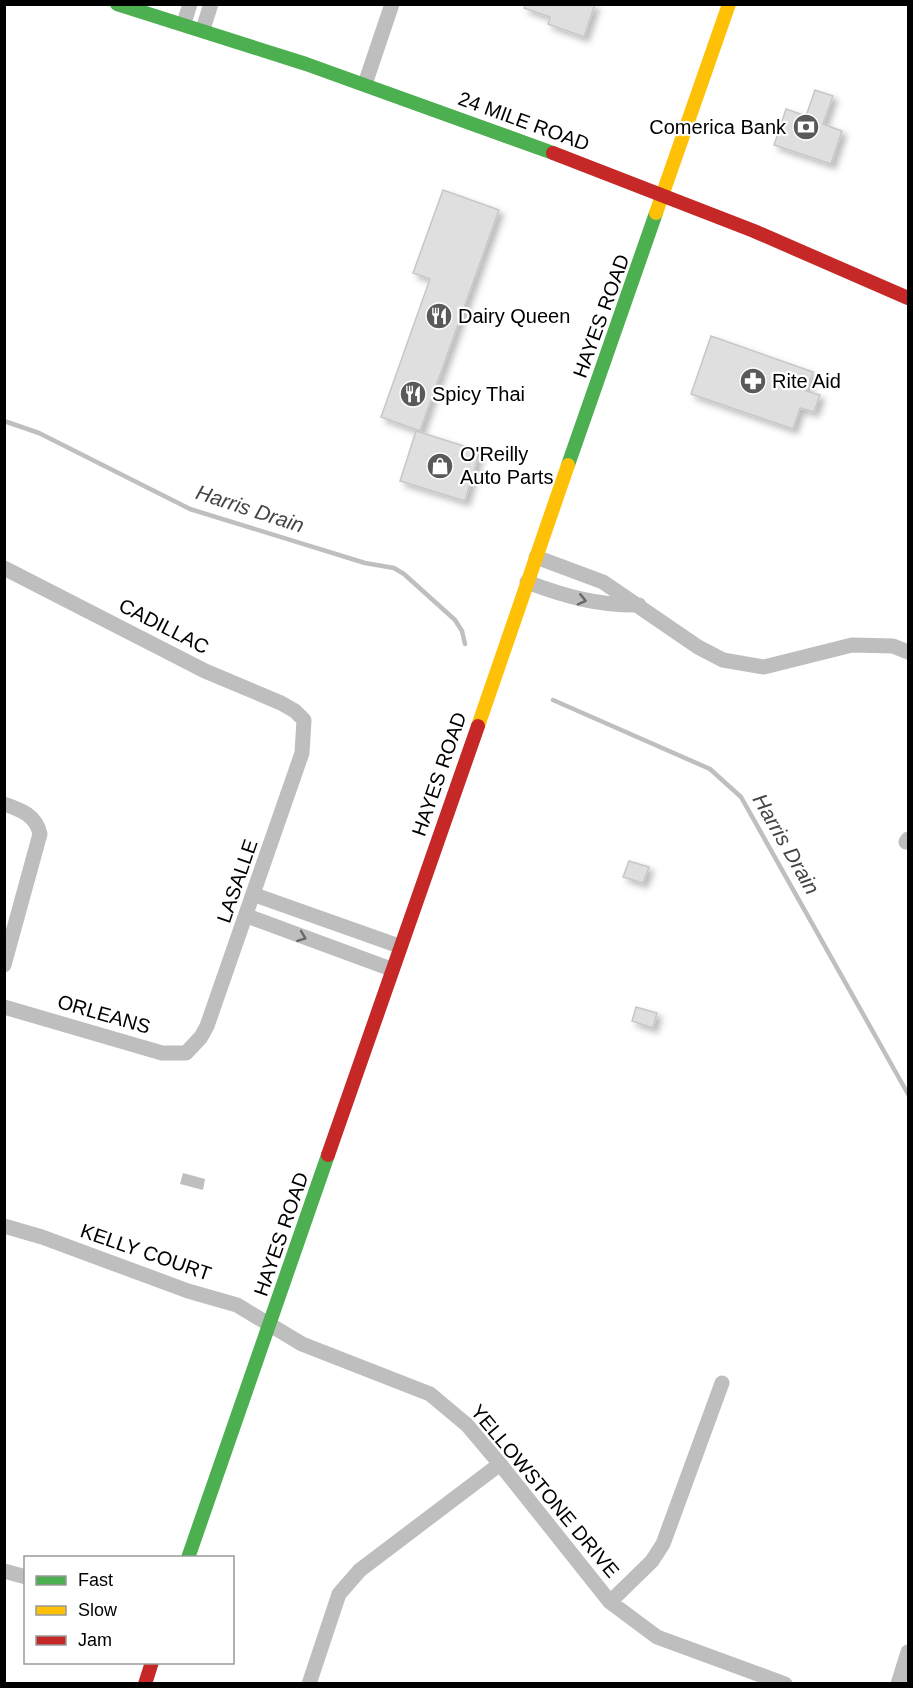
<svg xmlns="http://www.w3.org/2000/svg" width="913" height="1688" viewBox="0 0 913 1688" font-family="Arial,sans-serif">
<style>
.water{fill:#bfbfbf}
.lines{fill:none;stroke-linecap:round;stroke-linejoin:round}
.stream{stroke:#bfbfbf;stroke-width:4.5}
.building{fill:#dfdfdf;stroke:#c7c7c7;stroke-width:1.5;filter:url(#shadow)}
.street{stroke:#bebebe;stroke-width:15}
.fast{stroke:#4caf50;stroke-width:14}
.slow{stroke:#ffc107;stroke-width:14}
.jam{stroke:#c62828;stroke-width:14}
.oneway{stroke:#686868}
.labels{text-anchor:middle;stroke-width:4.5;stroke-linejoin:round;paint-order:stroke}
.street-label{font-size:20px;fill:#000;stroke:#fff}
.poi-label{font-size:20px;fill:#000;stroke:#fff;text-anchor:start}
.water-label{font-size:21px;font-style:italic;fill:#444;stroke:#fff}
</style>
<defs>
<filter id="shadow"><feDropShadow dx="4.5" dy="4.5" stdDeviation="3" flood-color="#0004"/></filter>
</defs>
<rect width="100%" height="100%" fill="#fff"/>
<path class="water" d="M183,1173L205,1179L203,1190L180,1184Z"/>
<g class="lines">
<path class="stream" d="M4,421L39,433L190,509L365,563L394,568L404,574L455,620L462,631L465,644
M553,700L710,769L741,797L908,1094"/>
</g>
<path class="building" d="M526,4H595L584,37L548,24L550,17L524,8Z
M815,90L833,96L823,124L842,131L831,164L774,145L786,109L806,116Z
M443,190L499,210L420,431L381,417L430,279L413,273Z
M711,336L813,372L806,391L820,395L814,412L800,408L793,429L691,394Z
M416,431L480,451L465,501L400,481Z
M629,861L649,867L643,883L623,877Z
M636,1007L657,1013L653,1028L632,1021Z"/>
<g class="lines">
<path class="street" d="M184,23L190,4
M203,29L211,4
M365,84L392,4
M536,557L603,582L698,647L723,660L764,667L852,645L893,646L908,652
M4,568L205,671L281,703L295,711L304,720L302,753L207,1026L201,1037L186,1053H162L4,1007
M527,582C564,596 599,606 639,605
M4,804C21,810 36,815 40,834L4,965
M906,842L908,839
M255,895L399,946
M247,916L391,969
M4,1226L42,1237L188,1291L237,1305L302,1344L430,1394L467,1425L500,1464L610,1602L657,1637L785,1684
M4,1571L26,1577
M610,1602L652,1561L663,1544L722,1383
M309,1684L339,1594L360,1570L500,1464
M898,1684L908,1652"/>
<path class="fast" d="M117,4L306,64L553,153
M568,465L656,213
M188,1558L328,1155"/>
<path class="slow" d="M656,213L729,4
M478,726L568,465"/>
<path class="jam" d="M553,153L754,231L908,298
M328,1155L478,726
M145,1684L152,1662"/>
</g>
<defs><path id="oneway-chevron" d="M-2-3.5L2.5 0L-2 3.5" fill="none" stroke-width="1.6" stroke-linecap="round" stroke-linejoin="round" transform="scale(1.5)"/></defs>
<g class="oneway">
<use href="#oneway-chevron" transform="translate(582 600) rotate(13)"/>
<use href="#oneway-chevron" transform="translate(302 937) rotate(21)"/>
</g>
<defs>
<symbol id="bank-disc" viewBox="-11 -11 22 22"><circle r="9.5" fill="#595959" stroke="#fff"/><path d="M-6-4H6V4H-6ZM0-2.3a2.3 2.3 0 1 0 0 4.6a2.3 2.3 0 1 0 0-4.6Z" fill="#fff"/></symbol>
<symbol id="restaurant-disc" viewBox="-11 -11 22 22"><circle r="9.5" fill="#595959" stroke="#fff"/><path d="M-5-6h1v4h1v-4h1v4h1v-4h1v5L-1.5 .5V6h-2V.5L-5-1ZM5-6V6H3V1.5H1.5Q1.5-4 5-6Z" fill="#fff"/></symbol>
<symbol id="pharmacy-disc" viewBox="-11 -11 22 22"><circle r="9.5" fill="#595959" stroke="#fff"/><path d="M-2-6h4v4h4v4h-4v4h-4v-4h-4v-4h4Z" fill="#fff"/></symbol>
<symbol id="shop-disc" viewBox="-11 -11 22 22"><circle r="9.5" fill="#595959" stroke="#fff"/><path d="M-5-2.5h2.3a2.7 3.5 0 0 1 5.4 0H5L5.5 6h-11ZM-1.5-2.5h3a1.5 2.3 0 0 0-3 0Z" fill="#fff"/></symbol>
</defs>
<g fill-rule="evenodd">
<use href="#bank-disc" x="791" y="112" width="30" height="30"/>
<use href="#restaurant-disc" x="424" y="301" width="30" height="30"/>
<use href="#pharmacy-disc" x="738" y="366" width="30" height="30"/>
<use href="#restaurant-disc" x="398" y="379" width="30" height="30"/>
<use href="#shop-disc" x="425" y="451" width="30" height="30"/>
</g>
<g class="labels">
<g class="street-label">
<text transform="translate(524 121) rotate(20)" y="7">24 MILE ROAD</text>
<text transform="translate(601 316) rotate(-70)" y="7">HAYES ROAD</text>
<text transform="translate(164 626) rotate(27)" y="7">CADILLAC</text>
<text transform="translate(439 774) rotate(-71)" y="7">HAYES ROAD</text>
<text transform="translate(237 881) rotate(-71)" y="7">LASALLE</text>
<text transform="translate(104 1014) rotate(16)" y="7">ORLEANS</text>
<text transform="translate(281 1234) rotate(-71)" y="7">HAYES ROAD</text>
<text transform="translate(146 1252) rotate(19)" y="7">KELLY COURT</text>
<text transform="translate(545 1491) rotate(50)" y="7">YELLOWSTONE DRIVE</text>
</g>
<g class="poi-label">
<text x="786" y="134" text-anchor="end">Comerica Bank</text>
<text x="458" y="323">Dairy Queen</text>
<text x="772" y="388">Rite Aid</text>
<text x="432" y="401">Spicy Thai</text>
<text x="460" y="461">O'Reilly<tspan x="460" dy="23">Auto Parts</tspan></text>
</g>
<g class="water-label">
<text transform="translate(250 509) rotate(18)" y="7">Harris Drain</text>
<text transform="translate(786 844) rotate(60)" y="7">Harris Drain</text>
</g>
</g>
<rect width="913" height="1688" fill="none" stroke="#000000" stroke-width="12"/>
<rect x="24" y="1556" width="210" height="108" fill="#ffffff" stroke="#999999" stroke-width="1.5"/>
<rect x="36" y="1576" width="30" height="9" fill="#4caf50" stroke="#999999" stroke-width="1.5"/>
<text x="78" y="1586" font-size="18" fill="#000000">Fast</text>
<rect x="36" y="1606" width="30" height="9" fill="#ffc107" stroke="#999999" stroke-width="1.5"/>
<text x="78" y="1616" font-size="18" fill="#000000">Slow</text>
<rect x="36" y="1636" width="30" height="9" fill="#c62828" stroke="#999999" stroke-width="1.5"/>
<text x="78" y="1646" font-size="18" fill="#000000">Jam</text>
</svg>
